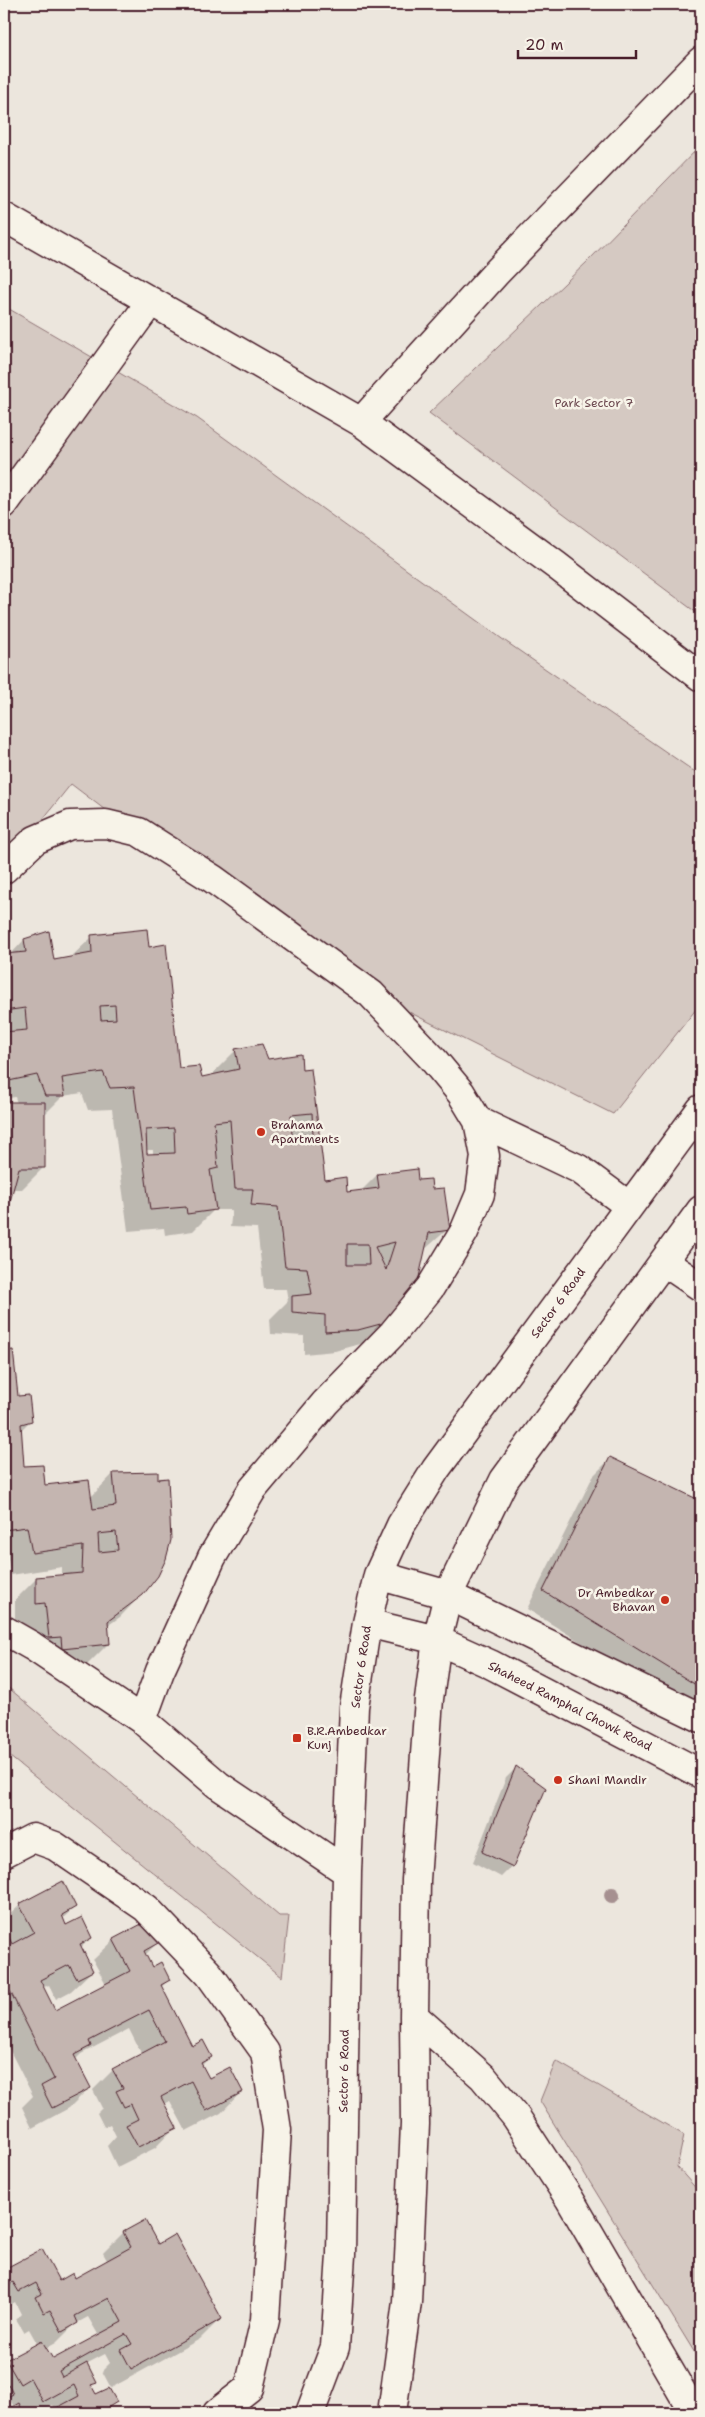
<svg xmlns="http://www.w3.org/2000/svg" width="705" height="2417" viewBox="0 0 705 2417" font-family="'Shantell Sans',sans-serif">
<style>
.green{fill:#d5c9c2;stroke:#907476}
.shadow{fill:#0003;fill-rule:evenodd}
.building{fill:#c4b5b0;stroke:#4a1f2b;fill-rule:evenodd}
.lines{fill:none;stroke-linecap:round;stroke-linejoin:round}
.minor-casing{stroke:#4a1f2b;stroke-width:31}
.minor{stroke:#f7f3e8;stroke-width:28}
.tree{fill:#a69090}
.poi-dot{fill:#c8321e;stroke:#f7f3e8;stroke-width:2}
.labels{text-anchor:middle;stroke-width:5;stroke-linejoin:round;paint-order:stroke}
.park-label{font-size:12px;fill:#6d4a51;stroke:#f7f3e8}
.poi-label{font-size:12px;fill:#4a1f2b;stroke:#f7f3e8;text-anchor:start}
.street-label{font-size:12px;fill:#4a1f2b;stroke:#f7f3e8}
</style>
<rect width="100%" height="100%" fill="#ece6dd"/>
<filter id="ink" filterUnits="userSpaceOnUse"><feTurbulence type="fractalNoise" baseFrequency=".02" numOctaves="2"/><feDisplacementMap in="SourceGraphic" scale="10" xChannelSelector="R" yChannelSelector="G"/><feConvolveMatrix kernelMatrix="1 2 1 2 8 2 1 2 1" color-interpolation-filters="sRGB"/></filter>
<g filter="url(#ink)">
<path class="green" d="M701,145V616L429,413L588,261Z
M4,306L197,418L505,641L701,776V1003L613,1114L297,956L71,784L4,868Z
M4,1684L279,1916H289L282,1977L4,1752Z
M556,2061L684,2135L677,2167L701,2194V2363L540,2101Z"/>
<path class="shadow" d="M92,937L147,948L178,1069L201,1078L214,1076V1072L236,1050L301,1072L310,1070L324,1182L346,1193L361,1191L377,1175L417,1182L431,1191L448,1229L423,1251L414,1294L364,1343L335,1351L304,1354V1336L271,1334L270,1319L288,1301L286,1289H264L257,1228L230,1227L232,1210H214L193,1231L165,1235L164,1228L128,1231L112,1109L88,1110L82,1093L63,1096L44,1115V1167L22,1189H12L4,1218V1103H17L15,1097L4,1099V955H10L24,940L53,961L70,958ZM146,1150H153V1155H146Z
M12,1351L17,1397L30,1421L20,1431L23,1467L44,1487L90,1498L113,1474L142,1594L120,1617L107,1626L109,1643L87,1665L41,1671L40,1658L28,1659L24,1624L15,1625V1600L37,1578L62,1576V1567L11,1575L6,1548H4V1352Z
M611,1458L701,1503V1716L527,1609L593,1476Z
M516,1768L545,1788L511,1867L501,1877L473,1862L506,1778Z
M20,1905L75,1907L62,1919L66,1927L91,1938L80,1948L92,1971L71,1991L56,1999L49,1985L42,1988L54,2011L106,1984L93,1960L114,1940L158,1942L145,1955L151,1969L169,1980L161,1987L192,2047L210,2057L201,2066L208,2080L241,2092L221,2113L186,2131L170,2101L163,2104L175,2127L155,2148L117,2167L107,2146L116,2136L110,2124L104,2127L97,2113L102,2108L93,2090L113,2070L142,2055L129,2029L81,2054L75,2060L89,2088L69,2108L32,2128L22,2107L33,2096L4,2039V1920Z
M123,2233L157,2245L220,2319L200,2339L111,2388L102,2371L110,2363L105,2354L86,2364L95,2382L91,2387L96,2396L115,2402L104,2413H50L56,2410L53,2405L38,2413H6L14,2407L9,2398L4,2402V2365L38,2345L29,2329L24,2332L16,2319L21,2314L15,2302L4,2309V2272L41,2251L58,2283L75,2280L108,2262L103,2253ZM88,2317L99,2336L52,2361L45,2349L56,2343L75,2324Z"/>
<path class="building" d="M147,929L149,947L166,944L179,1068L199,1066L202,1077L239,1069L235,1049L262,1044L268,1059L301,1054L302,1070L311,1069L325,1180L346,1177L347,1192L379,1188L377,1174L417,1169L418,1180L431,1179L432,1189L444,1188L450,1230L429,1233L415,1295L388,1322L358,1330L325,1332V1315L292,1312V1296L312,1294L307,1268L285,1267L278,1207L251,1205L253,1189H235L230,1120L214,1122L218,1168L210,1170L216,1210L187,1214L186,1207L150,1210L134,1087L110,1088L103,1072L62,1078L65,1096H45L37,1075L4,1082V1032L27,1030L25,1008L4,1011V954L26,952L24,939L49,931L54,960L92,953L91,935ZM115,1005L116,1019L101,1020L100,1006ZM312,1113L313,1134L292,1136L291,1115ZM174,1128L175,1153L147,1154L146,1130ZM395,1242L386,1270L375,1247ZM347,1244H368L369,1265H347Z
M4,1102H45V1168H19L4,1224Z
M13,1350L18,1396L29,1395L32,1421L21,1424L24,1466L43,1465L45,1485L89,1480L93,1509L116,1506L113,1473L158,1472V1479L168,1478L171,1540L166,1559L158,1576L143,1595L108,1621L110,1644L62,1649L61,1637L49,1638L45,1603L36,1604V1577L82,1573L83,1546L32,1553L27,1527L4,1530V1351ZM116,1532L118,1550L99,1552L98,1534Z
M610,1457L701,1501V1688L543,1591Z
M516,1766L546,1788L513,1867L482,1852Z
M63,1881L76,1907L62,1915L66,1925L82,1917L92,1938L80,1944L93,1971L77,1979L69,1965L40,1980L55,2010L130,1971L113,1939L149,1920L160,1942L144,1951L152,1967L161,1962L170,1980L161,1985L192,2046L203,2040L212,2057L201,2063L209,2078L230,2067L243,2092L206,2111L191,2081L161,2097L177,2128L138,2147L126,2125L138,2119L131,2104L124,2107L116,2091L123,2088L112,2069L165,2041L149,2010L89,2041L91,2046L74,2055L91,2088L52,2108L41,2086L54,2079L4,1979V1927L12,1944L34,1932L19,1904Z
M145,2220L158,2244L175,2234L222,2319L131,2369L121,2350L132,2344L126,2334L59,2371L62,2377L87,2363L97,2383L91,2385L96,2394L109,2388L117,2402L99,2413H47L79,2396L74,2385L43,2402L30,2378L20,2384L6,2360L42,2341L53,2359L122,2322L109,2298L75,2316L78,2323L62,2332L50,2310L44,2313L36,2297L42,2294L36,2283L19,2292L13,2282L4,2287V2276L9,2273L6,2268L42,2249L59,2281L73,2273L75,2278L131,2247L123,2232Z
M8,2384L13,2394L4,2399V2386Z
M19,2403L24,2413H9L7,2410Z"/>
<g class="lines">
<defs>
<path id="minor" d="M4,217L361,422L557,566L701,677
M361,422L495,274L701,61
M4,504L151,301
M4,869L35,840L70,825L106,824L139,832L213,879L371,994L432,1058L461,1093L478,1121L485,1156L480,1194L464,1232L430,1288L393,1333L325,1403L252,1490L212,1557L160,1671L142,1720
M478,1121L579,1169L629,1206
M664,1262L701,1287
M378,1575L448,1595L701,1718
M367,1623L437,1640L490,1664L701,1774
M4,1630L32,1646L142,1720L218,1785L347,1872
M4,1853L33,1838L55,1846L146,1908L209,1974L265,2052L277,2130L265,2320L249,2388L217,2413
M414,2016L483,2077L516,2117L569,2198L694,2413
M310,2413L335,2347L341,2255L347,1872L354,1707L367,1623L378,1575L401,1525L436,1469L701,1109
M392,2413L407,2302L415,2124L414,2016L416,1880L429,1699L437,1640L448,1595L504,1480L701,1210"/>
</defs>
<use href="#minor" class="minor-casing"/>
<use href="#minor" class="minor"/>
</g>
<circle class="tree" cx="612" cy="1895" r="8"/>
</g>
<g class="poi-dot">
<circle cx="261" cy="1132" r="5"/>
<circle cx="665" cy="1600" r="5"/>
<rect x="292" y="1733" width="10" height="10" rx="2.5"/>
<circle cx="558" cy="1780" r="5"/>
</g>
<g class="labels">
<g class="park-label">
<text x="594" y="407">Park Sector 7</text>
</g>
<g class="poi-label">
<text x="271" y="1129">Brahama<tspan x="271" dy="14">Apartments</tspan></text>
<text x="655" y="1597" text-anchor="end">Dr Ambedkar<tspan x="655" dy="14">Bhavan</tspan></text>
<text x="307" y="1735">B.R.Ambedkar<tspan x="307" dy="14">Kunj</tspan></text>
<text x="568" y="1784">Shani Mandir</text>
</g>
<g class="street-label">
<text transform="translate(558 1303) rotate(-54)" y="4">Sector 6 Road</text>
<text transform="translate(361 1667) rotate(-82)" y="4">Sector 6 Road</text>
<text transform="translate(570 1706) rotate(27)" y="4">Shaheed Ramphal Chowk Road</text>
<text transform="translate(344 2071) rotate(-89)" y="4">Sector 6 Road</text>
</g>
</g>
<rect width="705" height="2417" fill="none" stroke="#f7f3e8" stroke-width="20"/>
<rect x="10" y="10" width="685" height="2397" fill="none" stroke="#4a1f2b" stroke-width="2" filter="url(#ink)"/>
<path d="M518 50v8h118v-8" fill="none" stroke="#4a1f2b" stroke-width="2.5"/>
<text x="525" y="50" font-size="15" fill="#4a1f2b" stroke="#f7f3e8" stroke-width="4" paint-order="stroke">20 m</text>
</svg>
